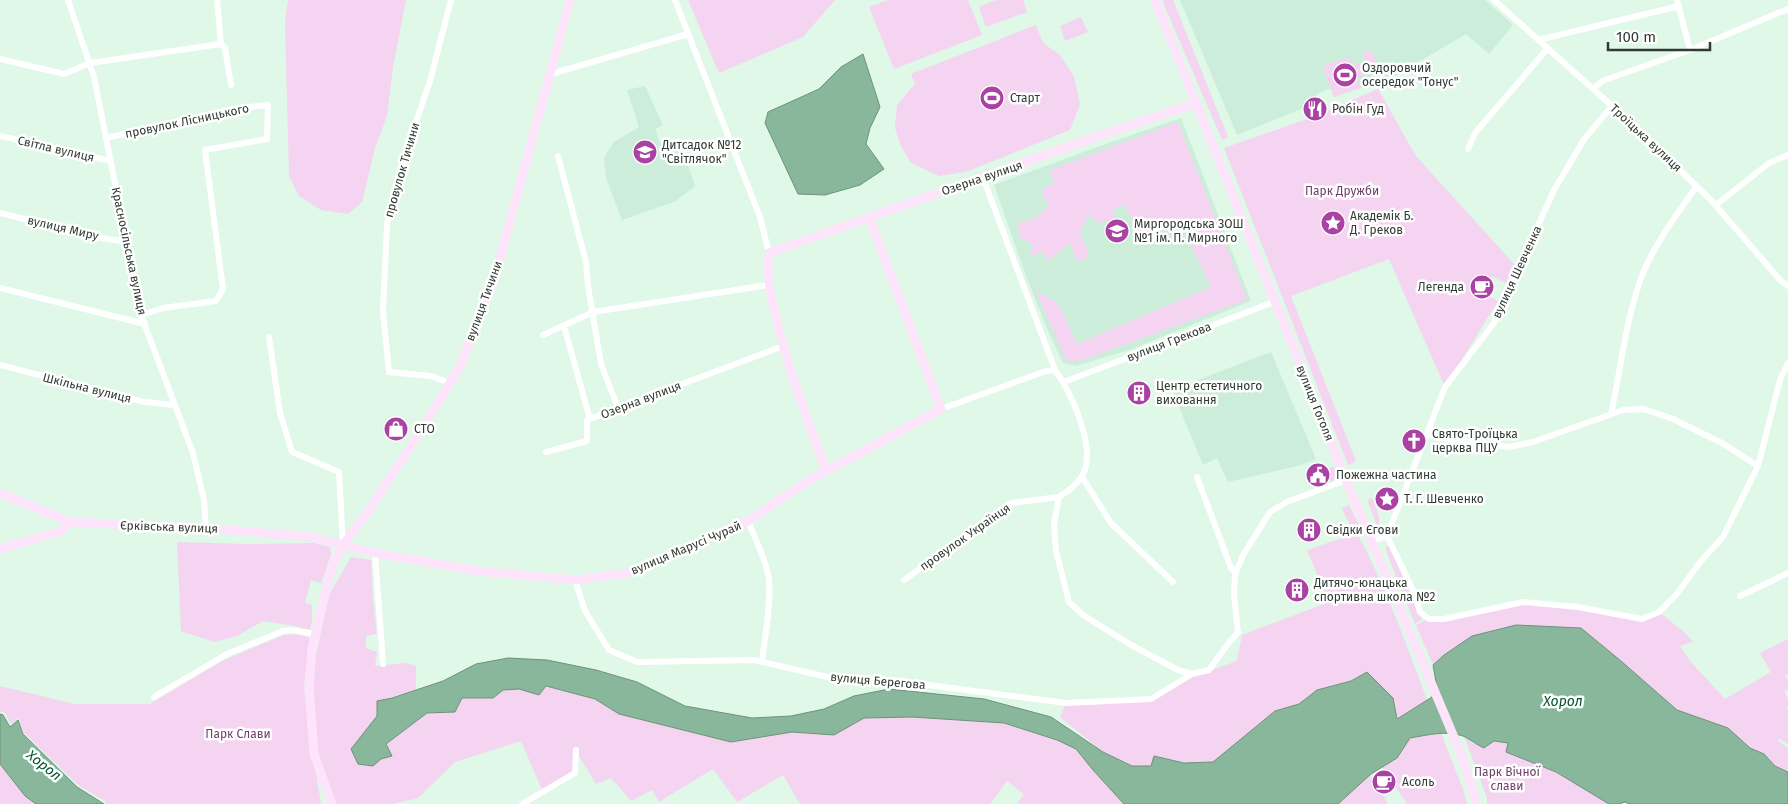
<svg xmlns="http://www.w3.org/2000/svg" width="1788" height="804" viewBox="0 0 1788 804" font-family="'Fira Sans',sans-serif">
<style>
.built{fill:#ccedd9}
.green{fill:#f4d4f0}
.water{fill:#89b79b;stroke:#6f927c}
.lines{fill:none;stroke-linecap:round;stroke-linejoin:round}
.street{stroke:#fff;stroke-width:6}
.secondary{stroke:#fee4fb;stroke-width:9}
.labels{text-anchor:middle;stroke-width:5;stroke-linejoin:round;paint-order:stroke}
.poi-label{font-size:12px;fill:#313b34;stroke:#fff;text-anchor:start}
.street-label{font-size:12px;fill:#313b34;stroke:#fff}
.park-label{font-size:12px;fill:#6f3e6b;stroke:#fff}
.water-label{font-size:14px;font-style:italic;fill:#005633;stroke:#fff}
</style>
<rect width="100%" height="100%" fill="#dff8e8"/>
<path class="built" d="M1180,0H1485L1513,25L1489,54L1466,34L1381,84L1360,88L1334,97L1331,89H1329L1316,94L1318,102L1237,135Z
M645,86L663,125L655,129L660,143L681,146L695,186L676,201L622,220L606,178L604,158L614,142L639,127L627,90Z
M1181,118L1251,301L1132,349L1076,366L1063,363L1048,331L1026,276L994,185L1097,147Z
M1271,352L1316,459L1301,465L1228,482L1217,458L1203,465L1172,390Z"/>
<path class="green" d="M288,0H406L393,67L387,116L375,148L362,202L348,214L321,210L299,196L289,176L285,22Z
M688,0H835L803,37L719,73Z
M888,0H968L982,35L894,69L869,7Z
M996,0H1023L1027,12L986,27L979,7Z
M1162,0H1173L1228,137L1222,140Z
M1081,17L1088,32L1065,41L1060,26Z
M1036,25L1043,43L1060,55L1074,76L1080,104L1070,130L966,172L939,176L911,163L901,146L895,128L897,105L915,84L911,74Z
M1371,50L1379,70L1357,78L1360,88L1334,97L1323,66L1349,57L1352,66L1366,61L1363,53Z
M1378,89L1416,156L1515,265L1506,283L1493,277L1473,280L1474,298L1490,297L1498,301L1445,387L1389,259L1291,296L1356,461L1348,465L1224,148L1307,119Z
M1178,122L1247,300L1077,362L1066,360L1036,291L1053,300L1063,312L1077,344L1211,287L1189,241L1192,226L1181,225L1148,236L1137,230L1125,205L1114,209V219L1098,223L1089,215L1080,232L1090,257L1077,261L1070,243L1048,261L1042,251L1029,257L1033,245L1020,237L1018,223L1034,219L1049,205L1041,191L1054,182L1050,170Z
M1333,467L1337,470L1336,478L1330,482L1325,470Z
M1396,489L1392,502L1389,508L1385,509L1381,503L1379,495Z
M1372,498L1379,516V526L1376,523L1367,500Z
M1349,505L1360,527L1352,530L1342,508Z
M1357,533C1386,587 1406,643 1427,700L1396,719L1367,673L1351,681L1317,690L1299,704L1275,711L1213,762L1184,763L1155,756L1151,767L1132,766L1103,752L1060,717L1066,703L1151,699L1190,678L1237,661L1242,635L1329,602L1307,550Z
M177,542L246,544L314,543L330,547L331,555L321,583L311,580L305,603L312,605V621L310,630L295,626L263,621L237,636L214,642L181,631Z
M1389,546L1422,619L1415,624L1387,553L1386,547Z
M351,557L371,560L373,600L377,634L366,636V648L377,652L375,666L407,663L416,666V690L377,701V716L351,749L381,759L392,756L386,744L427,713L455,712L461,698H493L503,690L519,689L530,693L546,686L595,699L619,714L731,742L792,732L834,735L864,718L912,717L1004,723L1057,740L1076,749L1093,770L1124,804H1017L1024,794L1007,781L990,804H800L783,775L737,802L713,769L659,802L652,790L631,801L611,778L596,784L576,751L575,773L543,792L521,741L455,762L418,798L392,804H332L314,754L309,687L329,595Z
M1523,602L1642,619L1659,612L1684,632L1693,642L1680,646L1691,662L1725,699L1771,672L1760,653L1788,639V674L1785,676L1788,681V689L1784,691L1788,699V706L1786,707L1788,710V744L1779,738L1778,741L1788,748V772L1775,766L1764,754L1750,749L1728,728L1677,710L1621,661L1581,628L1516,625L1472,637L1444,655L1433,665L1416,625L1429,619Z
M297,634L310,638L304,686L310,736L321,804H106L105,801L78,785L24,733L18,718L11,724L5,713L0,711V686L74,704H150L222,661L284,635Z
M1441,733L1464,792L1467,804H1407L1382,767L1397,758L1410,738Z
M1464,736L1473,744L1493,741L1508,743L1506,751L1556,772L1609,804H1487V798Z
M0,764L25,796L36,804H0Z
M1371,774L1388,804H1338Z"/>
<path class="water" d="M863,54L880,107L870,128L866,144L884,169L860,185L825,195L798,194L765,123L768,112L819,89L841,67Z
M1516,625L1581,628L1621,661L1677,710L1728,728L1750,748L1764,754L1775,766L1788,772V804H1629L1625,802L1619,804H1609L1556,772L1506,752L1508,743L1494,741L1484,748C1477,745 1468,738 1463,736C1446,730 1428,735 1410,738L1397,758L1371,774L1338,804H1124L1093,770L1076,749L1057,740L1004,723L912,717L864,718L834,735L792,732L731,742L619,714L595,699L546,686L539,695L519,689L503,690L493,698H462L455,712L427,713L386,744L392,756L381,759L373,766L358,764L351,749L377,716V701L392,698L443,681L476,664L508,658L547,660L596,670L637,682L685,706L752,718L791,716L824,709L854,696L889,689L984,699L1051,717L1103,752L1132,766H1151L1154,756L1184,763L1213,762L1275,711L1299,704L1317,690L1351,681L1367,672L1393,698L1397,719L1432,697L1436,682L1433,665L1444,655L1472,636Z
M0,714L3,715L10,727L18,720L23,734L77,787L104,804H36L25,796L0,764Z"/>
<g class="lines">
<path class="street" d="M68,0L94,77L141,315L193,453L204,500L206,528
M675,0L760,217L769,253
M1494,0L1622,115L1710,199L1781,281L1788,286
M1677,0L1690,50
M1538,40L1679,6
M221,44L225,48L231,85
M0,59L64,74L90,63L221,44L217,0
M551,74L688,34
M1593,89L1602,81L1690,50L1788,9
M0,136L111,161
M106,138L238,108L268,105L267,139L205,150L223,289L216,301L163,308L141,315
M1468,149L1475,133L1548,48
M558,156L586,262L588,286L601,364L618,408
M983,178L1055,370C1071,392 1098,450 1082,476C1077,485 1067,492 1059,497L1054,525L1056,551L1069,602L1083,615L1131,645L1178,670L1192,674L1209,670L1230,641L1238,633L1234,595L1235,575L1243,555L1270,512L1287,502L1346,480
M1716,205L1769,163L1788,155
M0,213L96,237L127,242
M0,288L145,324
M564,326L590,419
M543,335L593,312L768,285
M269,337L280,413L292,452L339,472L343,545
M0,365L144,402L175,405
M1064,382L1274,302
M450,383L431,376L389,372L383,312L387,224L407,148L430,81L451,0
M941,409L1046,371L1055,370
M1611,414C1621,368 1626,317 1643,273C1656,242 1677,214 1697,186
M1427,434L1439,438L1509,447L1533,442L1623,410L1644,409L1673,419L1722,443L1758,466
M546,452L587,441V420L783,346
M1082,477L1111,523L1173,582
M1197,477L1231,568L1236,573
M748,521C754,536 768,564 769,580C771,607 765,635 762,662
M1387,536L1414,592L1420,612L1429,619H1444L1523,602L1578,607L1642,619L1659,612L1676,595L1701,561L1723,537L1758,466L1780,380L1788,363
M1373,541L1387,536L1445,387L1494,323L1554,190L1585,138L1612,106
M375,553L383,664
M575,580L585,611L609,650L637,662L754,660L832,678L891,680L1066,703L1151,699L1192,674
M904,580L1011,503L1059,497
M1740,596L1788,573
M154,697L227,654L283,631L291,630L315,634
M522,804L575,773L576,750"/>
<path class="secondary" d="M1155,0L1346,480L1461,754L1477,804
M826,471C808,420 788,370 776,317C771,296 766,275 769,253L1095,137L1196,103
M0,493L70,522
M0,549L61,531L70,522L206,528L311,537L375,553L479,571L575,580L627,573L748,521L806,482L941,409L869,217
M332,804L314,754L309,687L312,649L328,581L334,563L343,545L367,513L421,431L460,366L494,280L570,0"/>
</g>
<defs>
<symbol id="stadium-disc" viewBox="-11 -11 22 22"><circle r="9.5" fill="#aa42a4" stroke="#fff"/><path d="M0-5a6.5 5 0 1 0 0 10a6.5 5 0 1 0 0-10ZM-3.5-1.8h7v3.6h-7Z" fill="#fff"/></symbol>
<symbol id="restaurant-disc" viewBox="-11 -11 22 22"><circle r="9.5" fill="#aa42a4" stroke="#fff"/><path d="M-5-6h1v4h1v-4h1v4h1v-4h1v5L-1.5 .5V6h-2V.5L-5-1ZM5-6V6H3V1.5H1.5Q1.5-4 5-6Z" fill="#fff"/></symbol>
<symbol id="school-disc" viewBox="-11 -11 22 22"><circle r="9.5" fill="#aa42a4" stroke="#fff"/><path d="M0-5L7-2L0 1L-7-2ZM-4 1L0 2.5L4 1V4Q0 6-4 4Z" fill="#fff"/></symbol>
<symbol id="sight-disc" viewBox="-11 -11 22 22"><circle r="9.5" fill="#aa42a4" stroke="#fff"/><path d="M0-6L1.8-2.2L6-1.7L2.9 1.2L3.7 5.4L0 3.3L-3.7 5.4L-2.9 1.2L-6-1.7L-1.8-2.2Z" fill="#fff"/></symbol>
<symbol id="cafe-disc" viewBox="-11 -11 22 22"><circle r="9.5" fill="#aa42a4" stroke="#fff"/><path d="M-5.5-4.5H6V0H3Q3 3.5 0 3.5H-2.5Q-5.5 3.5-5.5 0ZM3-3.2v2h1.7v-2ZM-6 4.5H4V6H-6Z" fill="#fff"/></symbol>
<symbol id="building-disc" viewBox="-11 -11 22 22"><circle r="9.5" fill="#aa42a4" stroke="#fff"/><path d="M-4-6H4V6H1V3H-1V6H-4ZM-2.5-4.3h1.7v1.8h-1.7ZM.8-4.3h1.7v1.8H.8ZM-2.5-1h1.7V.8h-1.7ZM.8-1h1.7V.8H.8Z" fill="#fff"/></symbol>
<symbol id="shop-disc" viewBox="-11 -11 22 22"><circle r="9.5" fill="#aa42a4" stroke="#fff"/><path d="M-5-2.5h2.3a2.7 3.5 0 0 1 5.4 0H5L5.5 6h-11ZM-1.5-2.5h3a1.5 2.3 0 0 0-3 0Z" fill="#fff"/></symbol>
<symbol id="church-disc" viewBox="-11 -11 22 22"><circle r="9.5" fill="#aa42a4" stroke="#fff"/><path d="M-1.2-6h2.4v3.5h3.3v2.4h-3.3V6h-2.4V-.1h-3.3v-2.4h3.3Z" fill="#fff"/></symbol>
<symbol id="civic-disc" viewBox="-11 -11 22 22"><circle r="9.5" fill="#aa42a4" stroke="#fff"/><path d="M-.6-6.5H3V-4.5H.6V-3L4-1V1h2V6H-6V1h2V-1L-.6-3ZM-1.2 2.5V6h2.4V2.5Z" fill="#fff"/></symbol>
</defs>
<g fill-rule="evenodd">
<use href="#stadium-disc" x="1331" y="61" width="28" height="28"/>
<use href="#stadium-disc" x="978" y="84" width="28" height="28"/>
<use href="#restaurant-disc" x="1301" y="95" width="28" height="28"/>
<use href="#school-disc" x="631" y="138" width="28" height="28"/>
<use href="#sight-disc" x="1319" y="209" width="28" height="28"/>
<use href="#school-disc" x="1103" y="217" width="28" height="28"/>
<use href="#cafe-disc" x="1468" y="273" width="28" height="28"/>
<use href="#building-disc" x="1125" y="379" width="28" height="28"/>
<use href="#shop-disc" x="382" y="415" width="28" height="28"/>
<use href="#church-disc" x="1400" y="427" width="28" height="28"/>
<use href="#civic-disc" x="1304" y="461" width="28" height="28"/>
<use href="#sight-disc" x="1373" y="485" width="28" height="28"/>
<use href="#building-disc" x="1295" y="516" width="28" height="28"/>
<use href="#building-disc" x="1283" y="576" width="28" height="28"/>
<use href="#cafe-disc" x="1370" y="768" width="28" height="28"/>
</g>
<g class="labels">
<g class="poi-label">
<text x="1362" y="72">Оздоровчий<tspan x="1362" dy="14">осередок "Тонус"</tspan></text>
<text x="1010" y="102">Старт</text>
<text x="1332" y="113">Робін Гуд</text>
<text x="662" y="149">Дитсадок №12<tspan x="662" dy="14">"Світлячок"</tspan></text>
<text x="1350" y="220">Академік Б.<tspan x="1350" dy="14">Д. Греков</tspan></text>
<text x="1134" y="228">Миргородська ЗОШ<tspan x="1134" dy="14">№1 ім. П. Мирного</tspan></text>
<text x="1464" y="291" text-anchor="end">Легенда</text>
<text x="1156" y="390">Центр естетичного<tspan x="1156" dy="14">виховання</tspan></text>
<text x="414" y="433">СТО</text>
<text x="1432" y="438">Свято-Троїцька<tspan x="1432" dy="14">церква ПЦУ</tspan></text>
<text x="1336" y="479">Пожежна частина</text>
<text x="1404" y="503">Т. Г. Шевченко</text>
<text x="1326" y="534">Свідки Єгови</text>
<text x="1314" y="587">Дитячо-юнацька<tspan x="1314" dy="14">спортивна школа №2</tspan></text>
<text x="1402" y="786">Асоль</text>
</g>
<g class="street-label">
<text transform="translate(187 121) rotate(-12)" y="4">провулок Лісницького</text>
<text transform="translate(1646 138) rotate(43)" y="4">Троїцька вулиця</text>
<text transform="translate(56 149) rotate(13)" y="4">Світла вулиця</text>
<text transform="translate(402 170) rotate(-74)" y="4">провулок Тичини</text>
<text transform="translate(982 178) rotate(-19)" y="4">Озерна вулиця</text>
<text transform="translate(63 228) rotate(13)" y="4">вулиця Миру</text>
<text transform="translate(129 251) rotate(78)" y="4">Красносільська вулиця</text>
<text transform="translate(1517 272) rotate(-65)" y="4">вулиця Шевченка</text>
<text transform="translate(484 301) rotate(-70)" y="4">вулиця Тичини</text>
<text transform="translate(1169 342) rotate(-21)" y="4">вулиця Грекова</text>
<text transform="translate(87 388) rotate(14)" y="4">Шкільна вулиця</text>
<text transform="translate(641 400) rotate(-21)" y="4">Озерна вулиця</text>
<text transform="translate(1315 403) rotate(68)" y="4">вулиця Гоголя</text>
<text transform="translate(169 527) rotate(2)" y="4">Єрківська вулиця</text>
<text transform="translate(965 537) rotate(-35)" y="4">провулок Українця</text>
<text transform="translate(686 548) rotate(-23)" y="4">вулиця Марусі Чурай</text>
<text transform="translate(878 681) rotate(5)" y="4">вулиця Берегова</text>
</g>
<g class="park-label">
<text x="1342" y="195">Парк Дружби</text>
<text x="238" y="738">Парк Слави</text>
<text x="1507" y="776">Парк Вічної<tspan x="1507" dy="14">слави</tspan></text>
</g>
<g class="water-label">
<text x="1563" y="706">Хорол</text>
<text transform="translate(44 765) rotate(38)" y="5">Хорол</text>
</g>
</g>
<path d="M1608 42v8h102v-8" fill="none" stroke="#313b34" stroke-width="2.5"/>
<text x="1616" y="42" font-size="15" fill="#313b34" stroke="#ffffff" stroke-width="4" paint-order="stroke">100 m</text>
</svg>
